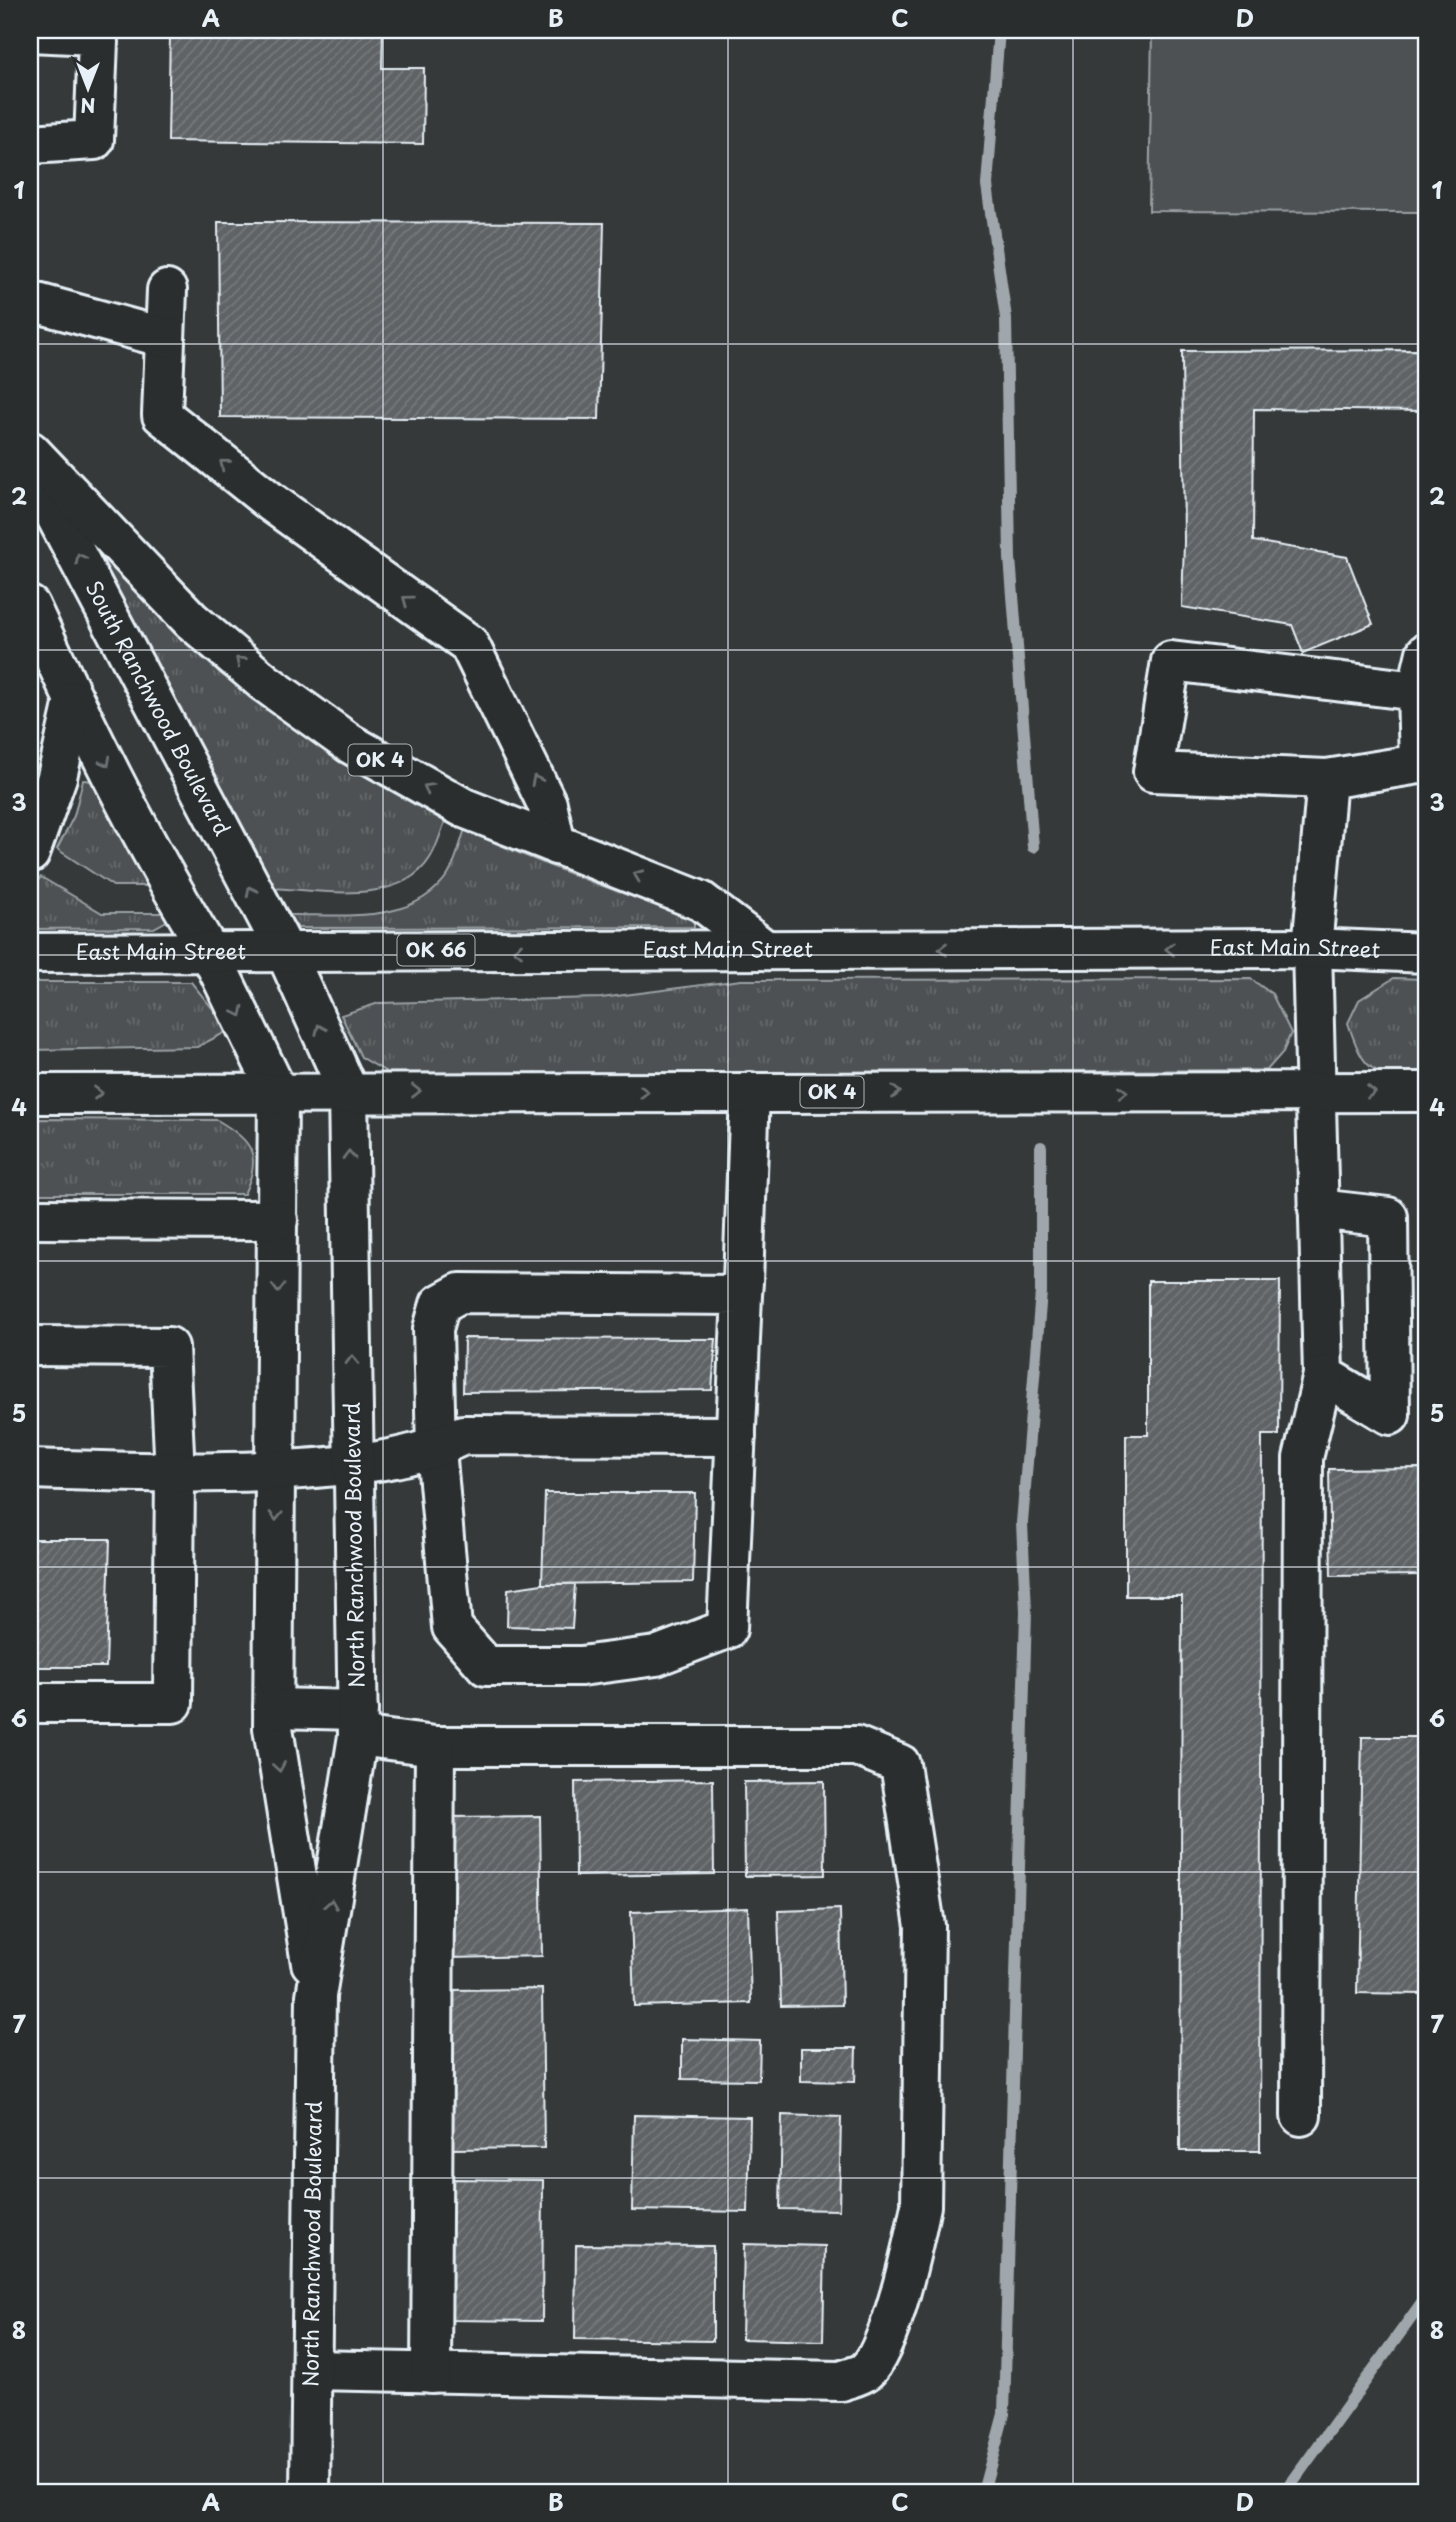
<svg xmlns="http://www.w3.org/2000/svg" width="1456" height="2522" viewBox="0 0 1456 2522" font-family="'Playpen Sans',sans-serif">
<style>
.grass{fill:url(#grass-tufts);stroke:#9aa1a5;stroke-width:2}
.pitch{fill:#4d5152;stroke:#9aa1a5;stroke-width:2}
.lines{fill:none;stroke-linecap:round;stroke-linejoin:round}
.stream{stroke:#a0a7ac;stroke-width:12}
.building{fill:url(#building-hatch);stroke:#e8f1f8;stroke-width:2}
.minor-casing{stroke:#e8f1f8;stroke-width:44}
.major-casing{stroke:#e8f1f8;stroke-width:44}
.highway-casing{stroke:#e8f1f8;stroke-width:44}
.minor{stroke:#2a2d2e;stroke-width:38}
.major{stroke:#2a2d2e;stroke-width:38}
.highway{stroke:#2a2d2e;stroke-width:38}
.oneway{stroke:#6c7275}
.grid{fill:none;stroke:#e8f1f8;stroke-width:2;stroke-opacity:0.55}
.labels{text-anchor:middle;stroke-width:5;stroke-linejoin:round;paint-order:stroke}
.shield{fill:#2a2d2e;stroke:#afb6bb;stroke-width:2}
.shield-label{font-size:19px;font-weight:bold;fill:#e8f1f8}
.street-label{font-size:21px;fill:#e8f1f8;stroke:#2a2d2e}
.neatline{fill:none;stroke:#e8f1f8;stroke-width:2.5}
.grid-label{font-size:23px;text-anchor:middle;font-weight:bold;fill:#e8f1f8}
</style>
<defs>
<pattern id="grass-tufts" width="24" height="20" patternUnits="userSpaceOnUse" patternTransform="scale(1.75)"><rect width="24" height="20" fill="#4d5152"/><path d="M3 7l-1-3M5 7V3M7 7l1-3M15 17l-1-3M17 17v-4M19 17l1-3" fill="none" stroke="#676a6c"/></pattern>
<pattern id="building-hatch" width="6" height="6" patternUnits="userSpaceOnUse" patternTransform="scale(1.75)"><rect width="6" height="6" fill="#5f6365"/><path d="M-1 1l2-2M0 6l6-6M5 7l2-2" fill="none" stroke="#767a7c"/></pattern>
</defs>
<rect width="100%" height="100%" fill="#35393a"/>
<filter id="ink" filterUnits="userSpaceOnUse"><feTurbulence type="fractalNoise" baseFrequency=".0143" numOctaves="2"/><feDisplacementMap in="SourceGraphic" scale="14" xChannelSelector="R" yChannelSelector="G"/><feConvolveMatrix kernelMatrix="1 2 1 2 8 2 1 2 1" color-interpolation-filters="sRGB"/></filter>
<g filter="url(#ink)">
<path class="grass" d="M92,548L221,674L301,732L445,822C440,834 437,847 430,858C400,907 320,890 272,888Z
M83,780L95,781L129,854L150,886H113L57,849L74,816Z
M465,829C540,864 615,892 694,917V927L298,928L288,915C342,914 413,926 448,874C456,862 460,843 465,829Z
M41,877L102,913H169L172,918L154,928L30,929V889Z
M1394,978L1426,979V1074C1372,1074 1366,1077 1348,1023L1359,1000Z
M1251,979L1272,994L1291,1033L1283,1052L1267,1070L390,1074L361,1057L341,1015L379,1003L601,998L741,980Z
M30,982H191L230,1030L197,1047L30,1050Z
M30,1119L217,1120C252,1140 263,1155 244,1194H30Z"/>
<path class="pitch" d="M1152,30H1426V212L1149,211Z"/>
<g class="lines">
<path class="stream" d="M999,30L987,185L1006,318L1010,558L1033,847
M983,2492L1004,2414L1026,1611L1022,1523L1041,1292V1147
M1285,2492L1426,2297"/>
</g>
<path class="building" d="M170,30H383L382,68H424L423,144L168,141Z
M218,222L604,223L599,419L220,417Z
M1426,350V411L1254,409L1253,541L1347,557L1373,624L1303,653L1292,625L1182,607L1184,542L1182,351Z
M1148,1281H1280L1279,1435H1262L1260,2151H1180L1182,1596H1126V1435H1148Z
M464,1338L716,1339L712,1390L463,1392Z
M1421,1468L1422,1575L1331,1576L1329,1469Z
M545,1493H695L693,1582L542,1584Z
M30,1539H110L106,1667H30Z
M542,1584H575L572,1628L507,1626L508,1589Z
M1362,1737H1426L1424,1994L1357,1993Z
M713,1780L714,1874L576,1876L575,1782Z
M824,1781L825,1875L745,1876L744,1782Z
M540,1816L542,1956L451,1958L449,1817Z
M748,1908L751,2003L634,2006L631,1912Z
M840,1909L842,2005L781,2006L778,1911Z
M542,1989L544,2148L451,2149L449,1990Z
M682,2039L760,2041L759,2080L682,2079Z
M801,2048H856L855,2082L801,2081Z
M634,2115L750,2117L748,2212L632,2210Z
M782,2115L841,2117L839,2210L780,2209Z
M451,2179L543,2180L542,2321L449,2320Z
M744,2244L825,2246L823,2341L742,2339Z
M576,2245L713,2246V2341L575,2339Z"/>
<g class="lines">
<defs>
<g id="minor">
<path d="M30,32L95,35L98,41L94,140L30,144"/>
<path d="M167,290L162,415L271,502L469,644L547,804L556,845"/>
<path d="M30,301L165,338"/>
<path d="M1417,691L1426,653"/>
<path d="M278,1093L273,1728L311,1963"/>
<path d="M1318,1209L1388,1217L1390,1415L1323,1375L1312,948L1327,779L1419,764L1417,691L1171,661L1153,772L1327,779"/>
<path d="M30,1219L278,1220"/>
<path d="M742,1295L460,1293L440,1304L433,1329L436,1449L452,1627L486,1666H581L656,1656L727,1629L742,1295L743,1282L750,1092"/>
<path d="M30,1346L169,1347L175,1474L173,1703H30"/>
<path d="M30,1469C121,1472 211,1475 302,1469C357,1465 414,1460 463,1435L736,1436"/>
<path d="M273,1708L358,1710"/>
<path d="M1301,2116L1303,1458L1323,1375"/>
<path d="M312,2370L841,2381C848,2378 860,2376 866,2371C891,2350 914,2240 921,2206L925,1926L900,1764L856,1746H435L358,1736"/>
<path d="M431,2373L435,1746"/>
<path id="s1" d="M310,2492L316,1996L358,1736L348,1091"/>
</g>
<g id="major">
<path id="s2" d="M30,467L285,951"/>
<path d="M30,606C84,723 141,840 209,951"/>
</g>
<g id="highway">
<path d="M30,451L191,620L264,682L349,743L464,808L701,901L764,949"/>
<path d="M30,853L57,777L74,701"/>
<path d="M209,951L278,1093"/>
<path d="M285,951L348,1091"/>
<path id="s3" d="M30,953L1312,948L1426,953"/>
<path d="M30,1094L1426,1092"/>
</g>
</defs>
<use href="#minor" class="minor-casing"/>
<use href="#major" class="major-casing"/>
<use href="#highway" class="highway-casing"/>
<use href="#minor" class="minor"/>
<use href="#major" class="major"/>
<use href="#highway" class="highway"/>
</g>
<defs><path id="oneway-chevron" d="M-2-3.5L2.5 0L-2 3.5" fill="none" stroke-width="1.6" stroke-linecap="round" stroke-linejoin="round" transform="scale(1.75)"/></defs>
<g class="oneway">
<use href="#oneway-chevron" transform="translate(224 464) rotate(-141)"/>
<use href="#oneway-chevron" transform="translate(80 558) rotate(-118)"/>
<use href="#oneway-chevron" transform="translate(407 600) rotate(-144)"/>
<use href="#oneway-chevron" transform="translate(240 661) rotate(-140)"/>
<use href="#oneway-chevron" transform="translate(106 762) rotate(62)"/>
<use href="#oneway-chevron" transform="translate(536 780) rotate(-116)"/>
<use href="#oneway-chevron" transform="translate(428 788) rotate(-150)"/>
<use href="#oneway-chevron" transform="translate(638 875) rotate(-159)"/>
<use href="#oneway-chevron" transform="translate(251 891) rotate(-117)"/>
<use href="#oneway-chevron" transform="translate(943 949) rotate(180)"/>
<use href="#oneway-chevron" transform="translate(1170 949) rotate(180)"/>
<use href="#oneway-chevron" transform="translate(518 950) rotate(180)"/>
<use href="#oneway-chevron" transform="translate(239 1012) rotate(64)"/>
<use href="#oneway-chevron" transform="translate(320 1029) rotate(-114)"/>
<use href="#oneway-chevron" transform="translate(416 1091)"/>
<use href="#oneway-chevron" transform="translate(644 1092)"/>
<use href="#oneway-chevron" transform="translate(896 1092)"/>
<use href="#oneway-chevron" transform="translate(1123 1092)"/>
<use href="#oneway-chevron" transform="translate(1371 1092)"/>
<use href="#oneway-chevron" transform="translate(98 1093)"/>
<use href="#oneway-chevron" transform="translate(349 1155) rotate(-91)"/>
<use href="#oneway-chevron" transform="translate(278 1288) rotate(91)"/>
<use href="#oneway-chevron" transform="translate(352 1360) rotate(-91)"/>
<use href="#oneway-chevron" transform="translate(276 1516) rotate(91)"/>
<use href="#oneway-chevron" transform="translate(279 1767) rotate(81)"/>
<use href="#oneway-chevron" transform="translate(331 1904) rotate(-81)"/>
</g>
</g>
<path class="grid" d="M383,30V2492M728,30V2492M1073,30V2492M30,344H1426M30,650H1426M30,955H1426M30,1261H1426M30,1567H1426M30,1872H1426M30,2178H1426"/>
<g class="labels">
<g class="shield">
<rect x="348.5" y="744.5" width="63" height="31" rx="5"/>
<rect x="397.5" y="934.5" width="77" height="31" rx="5"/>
<rect x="800.5" y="1076.5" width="63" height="31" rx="5"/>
</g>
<g class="shield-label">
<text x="380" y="767">OK 4</text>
<text x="436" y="957">OK 66</text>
<text x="832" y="1099">OK 4</text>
</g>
<g class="street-label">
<text dy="7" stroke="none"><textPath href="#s2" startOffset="273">South Ranchwood Boulevard</textPath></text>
<text dy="7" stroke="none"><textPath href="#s3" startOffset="698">East Main Street</textPath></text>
<text dy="7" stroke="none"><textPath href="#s3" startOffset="1265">East Main Street</textPath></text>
<text dy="7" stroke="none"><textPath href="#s3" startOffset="131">East Main Street</textPath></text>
<text transform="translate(355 1545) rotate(-91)" y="7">North Ranchwood Boulevard</text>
<text dy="7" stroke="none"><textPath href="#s1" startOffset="248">North Ranchwood Boulevard</textPath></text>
</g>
</g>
<rect width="1456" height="2522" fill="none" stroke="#2a2d2e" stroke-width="77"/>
<g transform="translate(88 88) rotate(180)" stroke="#2a2d2e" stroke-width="5" paint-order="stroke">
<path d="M0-5L12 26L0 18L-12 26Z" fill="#e8f1f8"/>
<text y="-10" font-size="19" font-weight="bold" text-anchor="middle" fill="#e8f1f8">N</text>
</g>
<rect x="38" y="38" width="1380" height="2446" class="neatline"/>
<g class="grid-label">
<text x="211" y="27">A</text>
<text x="556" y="27">B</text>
<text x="900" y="27">C</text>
<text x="1245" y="27">D</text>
<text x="19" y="199">1</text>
<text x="1437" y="199">1</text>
<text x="19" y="505">2</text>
<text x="1437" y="505">2</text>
<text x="19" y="811">3</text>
<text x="1437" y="811">3</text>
<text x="19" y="1116">4</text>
<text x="1437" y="1116">4</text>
<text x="19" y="1422">5</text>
<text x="1437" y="1422">5</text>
<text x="19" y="1727">6</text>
<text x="1437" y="1727">6</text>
<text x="19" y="2033">7</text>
<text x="1437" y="2033">7</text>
<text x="19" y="2339">8</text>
<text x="1437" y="2339">8</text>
<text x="211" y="2511">A</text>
<text x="556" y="2511">B</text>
<text x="900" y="2511">C</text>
<text x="1245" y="2511">D</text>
</g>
</svg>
